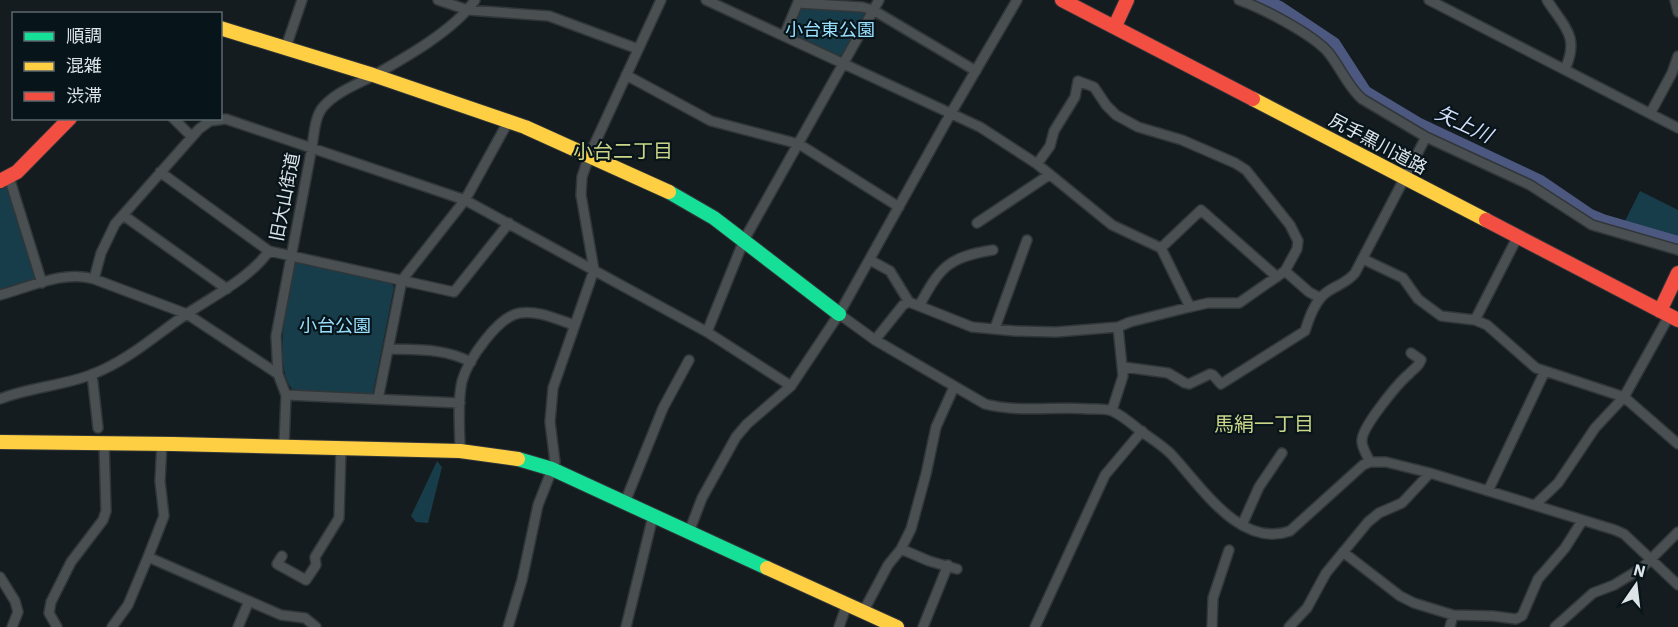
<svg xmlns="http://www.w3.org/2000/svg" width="1678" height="627" viewBox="0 0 1678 627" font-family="'IBM Plex Sans','Noto Sans JP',sans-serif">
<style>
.green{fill:#183d4a}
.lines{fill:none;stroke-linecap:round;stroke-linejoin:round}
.river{stroke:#4c5880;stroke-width:16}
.street-casing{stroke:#313639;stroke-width:12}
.fast-casing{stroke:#313639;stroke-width:16}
.slow-casing{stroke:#313639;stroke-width:16}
.jam-casing{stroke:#313639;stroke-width:16}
.street{stroke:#4a4f52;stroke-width:9}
.fast{stroke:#16e098;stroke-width:14}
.slow{stroke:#ffcf43;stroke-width:14}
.jam{stroke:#f24e42;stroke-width:14}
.labels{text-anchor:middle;stroke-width:4.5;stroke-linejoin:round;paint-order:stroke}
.park-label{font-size:18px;fill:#99e0ff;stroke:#07141a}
.street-label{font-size:18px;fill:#dce4e8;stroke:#07141a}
.water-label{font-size:20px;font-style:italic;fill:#d3dcf9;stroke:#07141a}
.neighbourhood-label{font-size:20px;fill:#cbd588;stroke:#07141a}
</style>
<rect width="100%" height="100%" fill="#141c1f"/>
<path class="green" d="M807,6L861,9L865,13L843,54L836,57L792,36L790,29L800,9Z
M5,186L9,188L36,275L35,280L0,291V188Z
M1640,191L1678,210V239L1623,225Z
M300,262L391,282L394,287L373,393L369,396L295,392C270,371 289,294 294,265Z
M437,461L442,467L428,523L416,522L411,516Z"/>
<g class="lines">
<path class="river" d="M1261,0L1279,9L1333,45L1364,93L1419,126L1540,183L1590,217L1602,222L1678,244"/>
<defs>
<path id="street" d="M438,0L468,10L549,16L638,49
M706,0L980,127L1037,164L1112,225L1161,248L1190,307
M1239,0C1262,8 1310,33 1327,51C1340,66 1347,86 1362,99L1426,137L1530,185L1592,225L1678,250
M1429,0L1678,128
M1547,0C1564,27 1580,36 1565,69
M1675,0L1678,12
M798,3L862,7L873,10L976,71
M784,36L799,0
M286,47L302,0
M626,75L711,121L799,144L899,207
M1651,112L1672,73L1678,56
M173,118L192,137
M160,172L269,251
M9,177L42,283
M123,215L227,289
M977,223L1049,175
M1161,248L1201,210L1277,277
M1363,259L1403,278L1418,299L1441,316L1475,320L1487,325L1536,368L1624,397L1678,444
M870,260L890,271L909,302L972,327L1015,331L1056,332L1118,327L1130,322L1190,307L1208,303H1239L1285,271L1297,249L1298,241L1290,225L1246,170L1235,163L1182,140L1138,127L1116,115L1106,105L1094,87L1078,81L1075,97L1054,131L1050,146L1037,164
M1285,271L1309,292L1320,298
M94,279L101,253L115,224L199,129L210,121L226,119L465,200L707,332L791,386
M0,295C30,287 63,270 94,279L187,314L278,374
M919,306C940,268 947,257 993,250
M839,314L875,340L985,404C1019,413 1055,406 1089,409C1096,409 1106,408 1112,411C1122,415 1133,425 1142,432C1152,439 1163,446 1171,454C1201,486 1240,549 1290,531L1363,465L1370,462H1386L1430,473L1615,530L1624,534L1678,585
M1475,320L1518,236
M995,328L1027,240
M707,332L744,240L879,0
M875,340L903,305L909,302
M388,349C418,350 443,348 471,362
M1124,367L1168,373L1185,383L1189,384L1210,374L1213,375L1221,384L1305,331C1309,318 1315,300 1327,292C1337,285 1347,283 1355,273L1426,137
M92,374L98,428
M286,395L460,403
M0,399C30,387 63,386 93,374C127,361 156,335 185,315C213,296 249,279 269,251L454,292L509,223
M378,399L402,280L465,200L508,122
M1112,410L1123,376L1118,327
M284,445L286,395L278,374L276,336L312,147C314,134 315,116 323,107C335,93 355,85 371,77C403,59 455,30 475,0
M460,451C460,429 457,403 462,381C468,360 498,316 520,313C538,310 558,320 575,325
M1370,462C1367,455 1361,447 1362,440C1362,427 1398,383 1409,374C1414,368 1418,368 1421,360L1411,353
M1488,491L1545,371
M625,502L663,408L689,360
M1535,505L1558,483L1595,428L1624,397L1669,316
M1242,525L1259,487L1282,453
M689,532L702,498L736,437L747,424L791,386L839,314L951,113L1017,0
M901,549L929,561L957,569
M1343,552L1400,596L1414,603L1453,615L1493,616L1516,619L1522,616L1538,579L1565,548L1582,521
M282,556L277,564L306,580L316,565L315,557L339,518L341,448
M148,557L164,516L160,481L162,442
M0,577L15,601L18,612L12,627
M863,612L888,565L901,549L911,529L926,474L936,427L954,387
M57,627L49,613L51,602L71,562L103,520L106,511L104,442
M112,627L128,605L148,557L281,615L305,618L316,627
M238,627L249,601
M508,627L522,580L538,505L555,462L550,422L553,388L594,270L581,195L582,177L589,156L661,0
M626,627L653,516
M839,627L847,604
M923,627L948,565
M1035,627L1105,475L1142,431
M1212,627L1213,598L1229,550
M1289,627L1307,608L1326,573L1368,522L1379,513L1402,503L1430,473
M1450,627L1453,615
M1555,627L1593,593L1614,585L1642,568L1678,532"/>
<path id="fast" d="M669,192L714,218L839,314
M518,459L552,469L767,568"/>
<path id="slow" d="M220,28L373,75L525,127L669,192
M1253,99L1486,220
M0,442L173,444L460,451L518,459
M767,568L897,627"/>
<path id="jam" d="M1062,0L1253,99
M1115,26L1127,0
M0,181L17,172L70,118
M1486,220L1678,320
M1660,311L1678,273"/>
</defs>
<use href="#street" class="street-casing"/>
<use href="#fast" class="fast-casing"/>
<use href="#slow" class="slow-casing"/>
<use href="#jam" class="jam-casing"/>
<use href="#street" class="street"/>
<use href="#fast" class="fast"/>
<use href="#slow" class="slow"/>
<use href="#jam" class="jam"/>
</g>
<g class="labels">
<g class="park-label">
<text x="830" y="36">小台東公園</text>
<text x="335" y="332">小台公園</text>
</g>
<g class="street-label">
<text transform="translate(1378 144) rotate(28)" y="6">尻手黒川道路</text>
<text transform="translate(285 197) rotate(-79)" y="6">旧大山街道</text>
</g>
<g class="water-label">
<text transform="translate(1464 124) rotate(25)" y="7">矢上川</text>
</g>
<g class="neighbourhood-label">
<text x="623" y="158">小台二丁目</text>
<text x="1264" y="431">馬絹一丁目</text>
</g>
</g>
<rect x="12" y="12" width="210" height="108" fill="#07141a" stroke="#5c676c" stroke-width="1.5"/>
<rect x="24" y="32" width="30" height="9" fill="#16e098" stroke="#5c676c" stroke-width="1.5"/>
<text x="66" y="42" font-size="18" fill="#dce4e8">順調</text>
<rect x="24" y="62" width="30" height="9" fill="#ffcf43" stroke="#5c676c" stroke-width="1.5"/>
<text x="66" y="72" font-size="18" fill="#dce4e8">混雑</text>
<rect x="24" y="92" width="30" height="9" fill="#f24e42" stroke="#5c676c" stroke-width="1.5"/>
<text x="66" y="102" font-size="18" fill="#dce4e8">渋滞</text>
<g transform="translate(1636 585) rotate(14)" stroke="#07141a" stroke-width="4.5" paint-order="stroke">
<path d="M0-4.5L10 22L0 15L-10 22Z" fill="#dce4e8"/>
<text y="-9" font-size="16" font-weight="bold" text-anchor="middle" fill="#dce4e8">N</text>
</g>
</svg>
